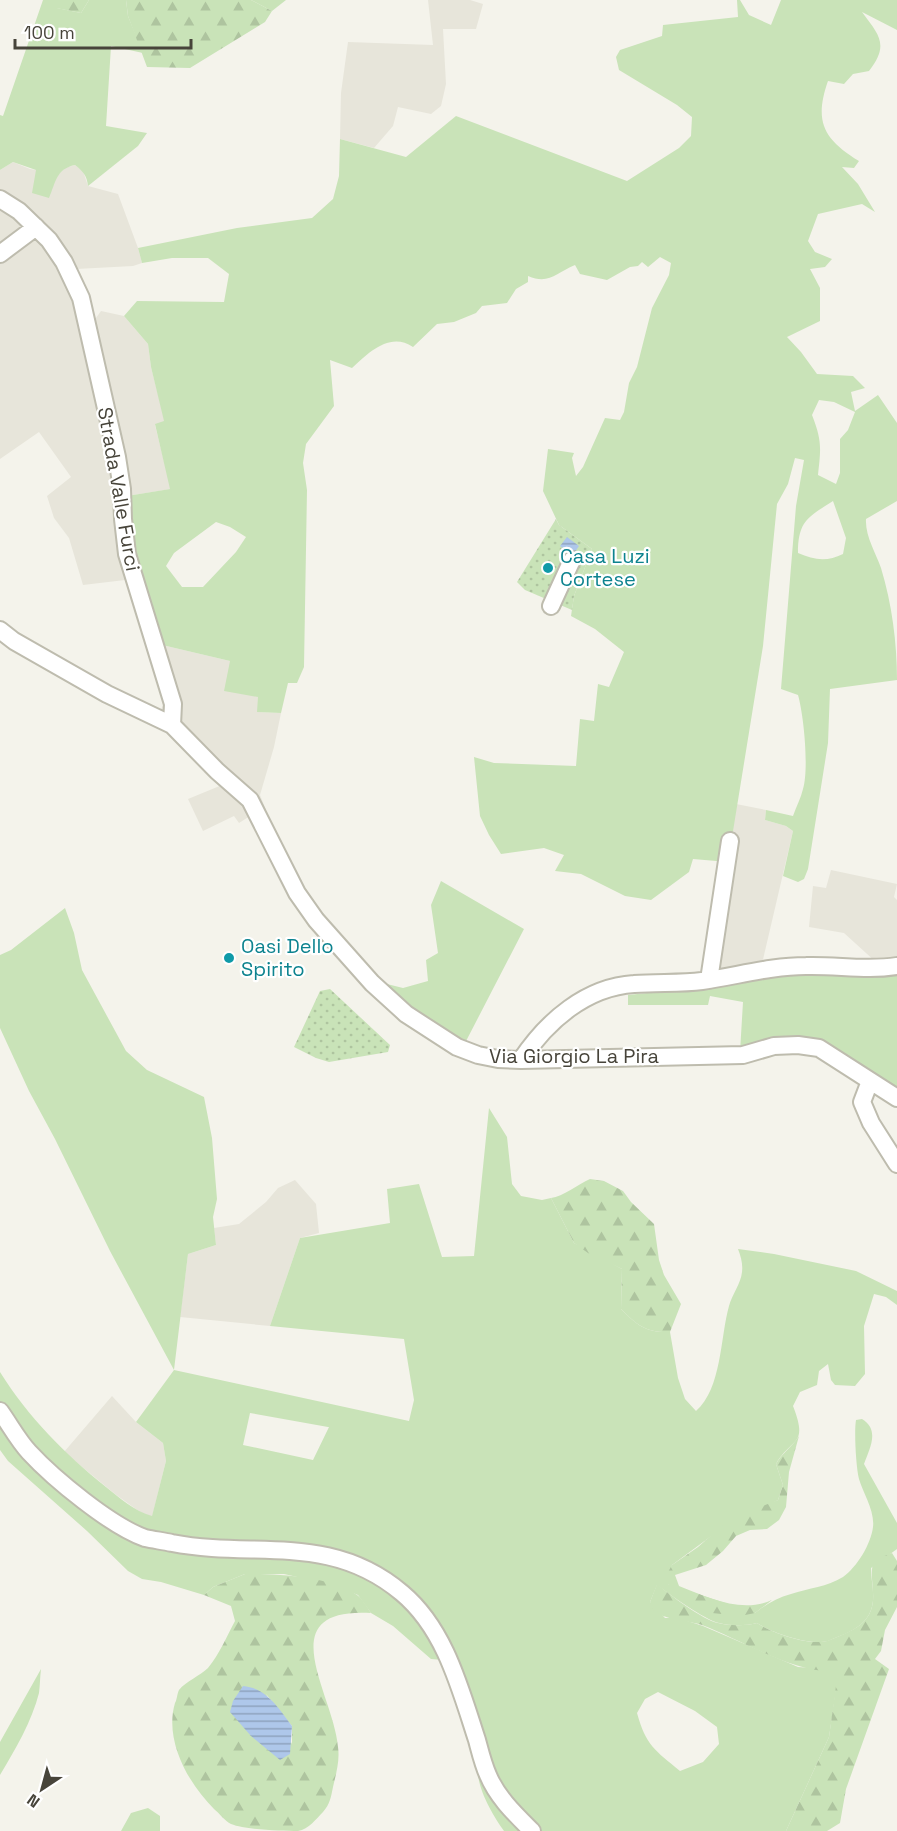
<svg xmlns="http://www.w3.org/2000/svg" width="897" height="1831" viewBox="0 0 897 1831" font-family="'Space Grotesk',sans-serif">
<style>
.residential{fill:#e7e5da}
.grass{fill:#c9e3b8;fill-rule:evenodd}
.forest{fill:url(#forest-firs);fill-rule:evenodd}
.garden{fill:url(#garden-dots)}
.water{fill:url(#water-rules)}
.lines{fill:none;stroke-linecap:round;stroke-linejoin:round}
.minor-casing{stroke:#bebcae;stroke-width:20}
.minor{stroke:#fff;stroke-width:16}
.culture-dot{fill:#0f9aa8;stroke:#fff;stroke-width:2}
.labels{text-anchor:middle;stroke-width:4.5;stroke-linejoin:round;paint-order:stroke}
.street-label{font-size:20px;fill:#47443a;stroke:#fff}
.culture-label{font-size:20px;fill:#0d838f;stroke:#fff;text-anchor:start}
</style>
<defs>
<pattern id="forest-firs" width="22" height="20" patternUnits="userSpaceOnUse" patternTransform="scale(1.5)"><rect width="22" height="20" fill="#c9e3b8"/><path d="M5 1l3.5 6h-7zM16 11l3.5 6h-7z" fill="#aec49f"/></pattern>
<pattern id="garden-dots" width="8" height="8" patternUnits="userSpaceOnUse" patternTransform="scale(1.5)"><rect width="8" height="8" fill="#c9e3b8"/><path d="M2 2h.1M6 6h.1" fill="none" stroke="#aec49f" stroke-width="1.8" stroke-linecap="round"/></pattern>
<pattern id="water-rules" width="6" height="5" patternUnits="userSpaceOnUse" patternTransform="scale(1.5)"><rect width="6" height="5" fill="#aec7ea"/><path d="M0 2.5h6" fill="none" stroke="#8fa3bf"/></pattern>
</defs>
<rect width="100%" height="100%" fill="#f4f3eb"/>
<path class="residential" d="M428,0H470L483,4L476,29H443L446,84L441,106L431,114L398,107L393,126L374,148L340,139L341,93L348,42L433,45Z
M13,162L30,169L59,174L65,168L75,165L83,171L88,186L118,194L138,248L142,263L133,266L76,269L93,322L101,311L124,316L148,344L151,367L165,422L155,425L171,489L127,496L158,644L230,661L258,697V712L281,713L274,747L260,795L266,810L253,817L250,816L239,823L234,816L203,831L188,799L222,785L173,735L155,724L165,700L125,580L83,585L69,538L54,518L47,496L71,477L39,432L0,459V170Z
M736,804L766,810L765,820L786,826L793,831L761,968L710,974Z
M831,870L897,884L894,897L897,900V972L877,963L844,933L809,927L813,886L826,888Z
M295,1180L316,1204L319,1233L300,1238L270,1326L180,1317L188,1254L216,1245L214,1228L239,1224L266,1202L278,1188Z
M112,1396L136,1422L163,1443L166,1461L152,1517L140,1512L115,1494L64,1452Z"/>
<path class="grass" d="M43,0H56L57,8L81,13L89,0H126L128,16L143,53L111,46L106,126L147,133L138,146L88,186C87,176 83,171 75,165C56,169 56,182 49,198L32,193L36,170L13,162L0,170V115L3,116Z
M251,0H286L272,11Z
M737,0H740L749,15L771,25L781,0H897V30L862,12C880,36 889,45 869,71L853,74L844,84L828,81C814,121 823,139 859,161L854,168L842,167L858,184L875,212L862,204L818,214L808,241L815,252L832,259L825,267L810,269L820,288V321L787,337L801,352L817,374L853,376L865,388L851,392L855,411L878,395L897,423V501L866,519C865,536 876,553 881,568C892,604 897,643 897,680L830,689L828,743L808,869L804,879L798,882L783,876L793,831L786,826L765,820L766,810L793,816C796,807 801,798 803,789C809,769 804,716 798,695L781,689L796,506L804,460L795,458L788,484L777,504L763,646L728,862L693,859L689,872L651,900L625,896L581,874L555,871L564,855L544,848L501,854L489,835L480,816L474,757L494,763L576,766L580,719L594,721L598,684L609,687L624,652L595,629L571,616L574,596L592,549L559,525L543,491L548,449L574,453L572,458L576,476L583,467L605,418L620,420L624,412L629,383L637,367L652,308L669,275L671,263L660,257L648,267L642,262L638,266L630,267L607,280L580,274L575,265C556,273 549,285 528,276V282L516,289L507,303L482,306L476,313L454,322L437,324L413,347C390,331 368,353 352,368L330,360L334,406L306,444L303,463L307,490L304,667L297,683H288L281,713L257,712L258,697L224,691L230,661L158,644L135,563L127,496L170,489L155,424L164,421L151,367L148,344L124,316L137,301L224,302L229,274L208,258H172L142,263L138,248L237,228L312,218L333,199L339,176L340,139L406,157L456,116L627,181L679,148L691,136L692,117L677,105L619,70L616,57L620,50L662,36L663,25L738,17ZM819,400L834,402L855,412L848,430L840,439V473L836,484L818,475C821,447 822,441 812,415ZM833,501L846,538L843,554C827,562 814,560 798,553C798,521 808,517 833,501ZM216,522L230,527L246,537L236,552L203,587H182L166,566L174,553Z
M441,881L524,929L464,1045L450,1039L379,982L403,988L428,981L426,960L438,953L431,905Z
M65,908L74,933L82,970L126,1051L147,1070L204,1097L212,1138L217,1199L213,1217L216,1245L188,1254L174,1370L409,1421L414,1400L404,1339L270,1326L300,1238L390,1223L387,1189L419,1184L442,1257L474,1256L489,1108L507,1137L512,1184L521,1196L542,1200L551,1198L574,1243L622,1269L621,1309C637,1325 646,1333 670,1332L678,1378L685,1399L696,1411C722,1388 720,1338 729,1306C732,1295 741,1283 742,1272C743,1264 741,1257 738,1249L774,1254L856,1271L897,1291V1305L886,1297L874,1294L864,1326L865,1374L855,1386L835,1385L831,1380L828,1364L819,1371L817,1385L800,1392L793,1406C809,1447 791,1437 776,1464L783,1485L778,1500L710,1537L672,1565L668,1584L755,1613C766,1604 777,1598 791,1594C809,1588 827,1587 843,1577C857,1567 871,1544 873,1527C875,1511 863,1493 859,1479C856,1467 854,1431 856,1420L862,1419C880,1430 870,1448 864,1464L897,1523V1549L871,1568C871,1583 876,1596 871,1610C867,1622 856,1629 845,1634C839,1636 833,1639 828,1641C810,1646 772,1633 757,1623C746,1626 730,1626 719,1623C705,1620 669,1594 657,1585L650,1602L665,1618H678L703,1626L798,1667L839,1670L829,1737L786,1831H504C494,1817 477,1789 478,1770C479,1762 485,1751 487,1743L455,1661L431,1659L393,1626L371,1613L358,1595L333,1585L284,1574H245L213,1587L204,1595L161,1582L142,1579L128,1571L87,1531L8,1461L0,1450V1372C28,1417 65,1454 106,1487C120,1498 134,1511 152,1516L166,1461L163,1443L136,1422L174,1370L110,1251L55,1139L29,1091L0,1028V955L11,950ZM250,1413L328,1427H329L313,1460L243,1445ZM658,1692L695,1711L717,1727L719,1744L703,1762L680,1771C655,1750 646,1746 637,1713L645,1699Z
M897,972V1095L821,1045L740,1052L743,1002L710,996L708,1005H628V995L742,983L776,975L819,976Z
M41,1669C40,1677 40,1685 39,1693C32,1721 15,1750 0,1775V1742Z
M148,1808L160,1816V1831H121L131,1813Z"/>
<path class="forest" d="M56,0H89L81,13L56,8Z
M126,0H251L272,11L265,22L190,68L147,67L128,16Z
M590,1179L604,1181L623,1191L631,1202L654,1224L659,1260L664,1275L681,1304L670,1332C646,1333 637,1325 621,1309L622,1269L588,1253L574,1243L551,1198C563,1197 578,1184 590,1179Z
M799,1436L789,1472L786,1507L779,1520L767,1529L750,1530L736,1536L723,1551L706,1565L675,1575L679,1586C708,1597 741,1614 772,1600L755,1613L740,1616L703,1612L668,1584L667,1574L672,1565L698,1547L730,1519L778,1500L783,1485L776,1464C782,1453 792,1447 799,1436Z
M892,1553L897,1561V1607L885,1630L881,1651L875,1659L889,1669L846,1789L840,1823L827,1831H786L829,1737L838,1671C796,1675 742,1640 702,1625C690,1621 665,1619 657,1613C653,1611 652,1606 650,1602L657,1584C670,1595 703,1620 718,1623C730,1626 746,1626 757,1623C772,1633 809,1646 827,1641C833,1639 839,1636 844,1634C856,1629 867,1622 871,1610C877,1593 868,1577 874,1560Z
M245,1574C278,1574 329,1576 357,1595C362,1598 367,1607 371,1613C268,1607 334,1694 338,1747C340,1760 336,1774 333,1787C331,1797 330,1804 323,1812C316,1819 309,1829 298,1831C282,1831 246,1830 231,1824C225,1821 219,1813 214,1809C188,1783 164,1740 175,1703C177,1700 177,1694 179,1690C186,1681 200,1676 208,1668C219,1655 227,1636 235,1621L231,1606L204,1595L213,1587ZM266,1694L292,1726V1744Z"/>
<path class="garden" d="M556,519L559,525L592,549L574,596L572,610L525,590L517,582Z
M330,989L390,1045L388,1052L329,1062L316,1058L294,1047L320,991Z"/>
<path class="water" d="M567,537L579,546L573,555L560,546Z
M243,1686C267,1688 279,1709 292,1726L290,1754L280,1760L251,1736L230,1712L233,1701Z"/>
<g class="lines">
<defs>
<path id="minor" d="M0,199L19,211L49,240L64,262L81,298L117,457L122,489L123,519L127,554L173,704L172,725
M0,254L36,227
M551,606L572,560
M0,630L14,641L107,694L172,725L217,771L250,800L297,893L316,920L372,983L406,1014L457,1047L478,1055L498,1059L521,1060L743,1055L774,1046L798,1045L819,1048L897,1098
M709,980L730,841
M521,1060C547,1021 586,987 634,984C657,982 680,984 702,981C737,976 771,966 806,966C837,965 867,971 897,966
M870,1081L862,1102L871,1123L897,1164
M0,1411C10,1425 18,1440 29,1452C54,1479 111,1526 145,1538C154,1540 163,1541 172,1543C255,1559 330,1532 402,1593C445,1629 460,1688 477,1740C480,1751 483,1764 488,1775C497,1797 515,1814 532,1831"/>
</defs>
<use href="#minor" class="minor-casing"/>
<use href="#minor" class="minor"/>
</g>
<g class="culture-dot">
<circle cx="548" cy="568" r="6"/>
<circle cx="229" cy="958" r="6"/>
</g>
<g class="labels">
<g class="street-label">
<text transform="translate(119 489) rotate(80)" y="7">Strada Valle Furci</text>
<text x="574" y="1063">Via Giorgio La Pira</text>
</g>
<g class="culture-label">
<text x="560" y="563">Casa Luzi<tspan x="560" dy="23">Cortese</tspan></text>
<text x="241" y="953">Oasi Dello<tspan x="241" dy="23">Spirito</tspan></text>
</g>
</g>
<g transform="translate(42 1789) rotate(216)" stroke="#ffffff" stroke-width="4.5" paint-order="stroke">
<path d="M0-4.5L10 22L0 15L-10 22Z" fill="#47443a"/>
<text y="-9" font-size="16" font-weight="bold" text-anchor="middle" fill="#47443a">N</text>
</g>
<path d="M15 39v9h176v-9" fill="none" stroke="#47443a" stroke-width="3"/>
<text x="24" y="39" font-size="18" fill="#47443a" stroke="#ffffff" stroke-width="4.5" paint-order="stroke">100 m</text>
</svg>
